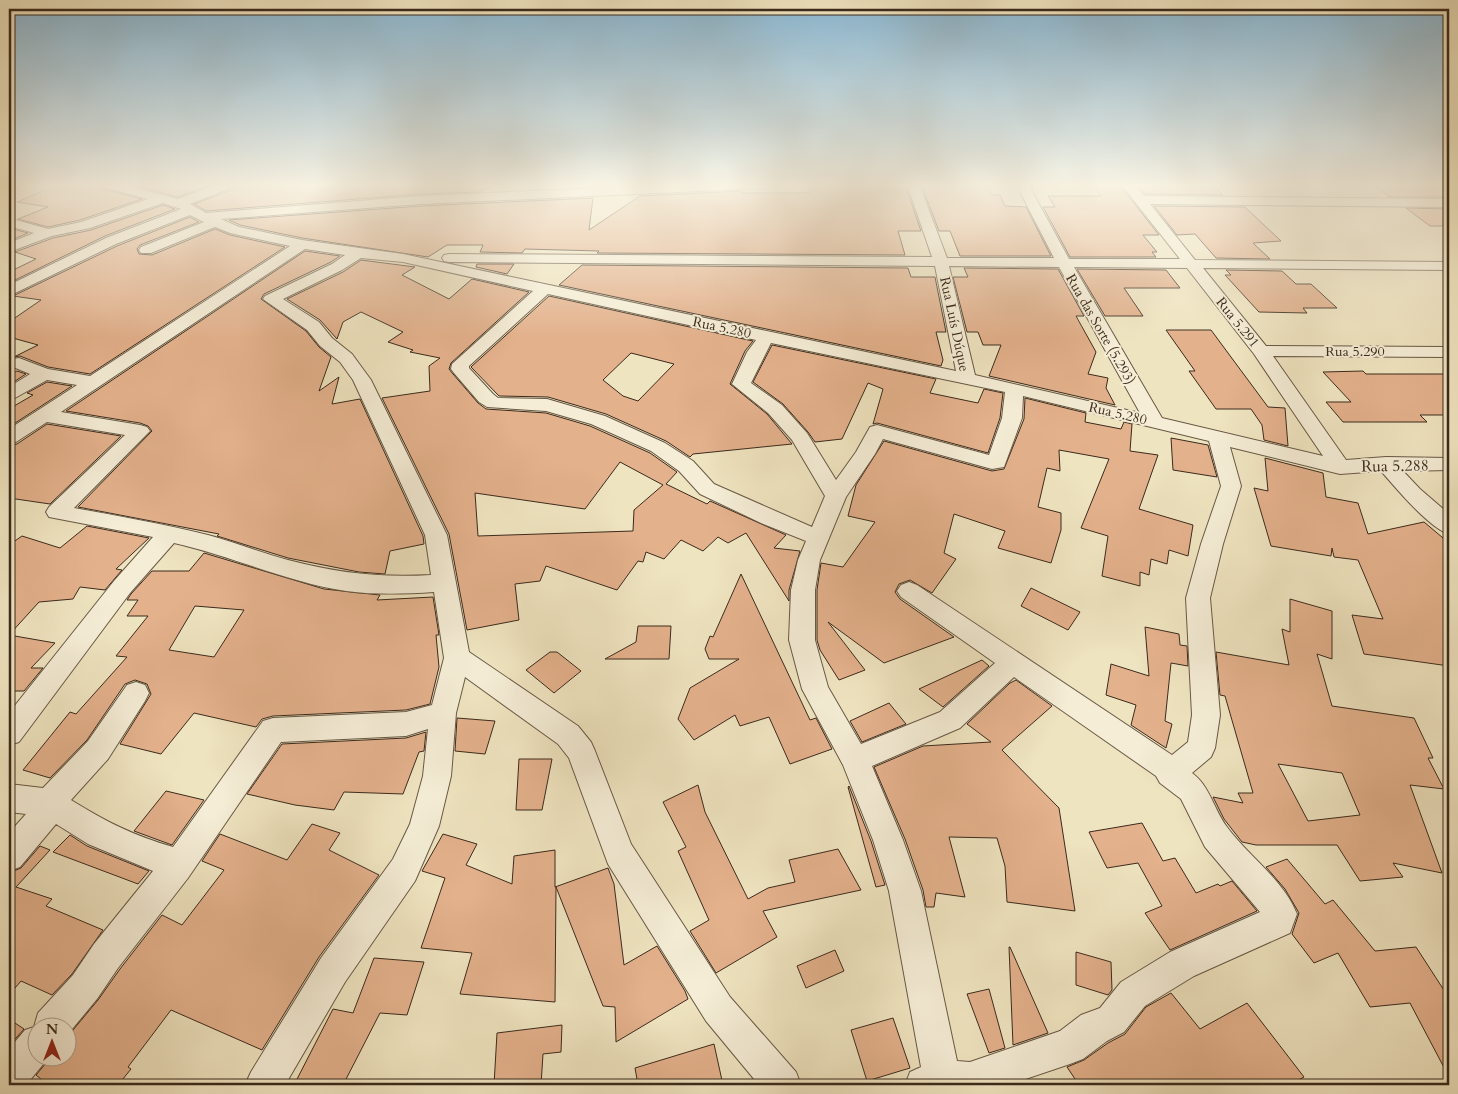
<svg xmlns="http://www.w3.org/2000/svg" width="1458" height="1094" viewBox="0 0 1458 1094" font-family="Cardo,serif">
<style>
.building{fill:#e3b18c;stroke:#3b2a1c;fill-rule:evenodd}
.lines{fill:none;stroke-linecap:round;stroke-linejoin:round}
.minor-casing{stroke:#685845;stroke-width:2}
.minor{fill:#f5edd6;fill-rule:evenodd}
.labels{text-anchor:middle;stroke-width:4;stroke-linejoin:round;paint-order:stroke}
.far-street-label{font-size:14px;fill:#3b2a1c;stroke:#f5edd6}
.street-label{font-size:16px;fill:#3b2a1c;stroke:#f5edd6}
</style>
<rect width="100%" height="100%" fill="#efe4c0"/>
<filter id="stains"><feTurbulence type="fractalNoise" baseFrequency=".004" numOctaves="4"/><feColorMatrix values="0 0 0 0 .2 0 0 0 0 .09 0 0 0 0 .02 0 0 0 .5 -.17"/></filter>
<radialGradient id="worn" r=".72"><stop offset=".6" stop-color="#630" stop-opacity="0"/><stop offset="1" stop-color="#630" stop-opacity=".3"/></radialGradient>
<path class="building" d="M60,184H99L103,189L142,199L80,220L48,227L18,219L48,207L17,202Z
M128,184H213L178,197Z
M237,184H491V187L479,192L421,194L206,211L194,204L234,189Z
M864,184H905L921,231H898L905,255L597,253L599,251L525,249L522,253L480,252L483,245H447L428,257L302,238L240,225L229,220L421,206L593,198L589,230L640,196L742,191V193H802L811,192L808,186Z
M921,184H987L992,195H1000L1005,206L1026,207L1051,256H960L950,231H939Z
M1090,184H1119L1159,235H1143L1157,252H1152L1156,257H1070L1043,207H1055L1048,196H1101Z
M1136,184H1212L1223,195L1145,194Z
M1372,184H1449V197H1390Z
M163,205L175,209L105,236L9,283V272L36,259L15,252L53,238L91,230Z
M1154,206L1245,207L1281,241L1253,243L1270,259L1216,258L1195,234L1177,235Z
M1406,208L1449,209V226H1430Z
M190,217L199,222L140,245L137,249L139,254L152,255L215,229L230,235L285,247L90,374L48,367L20,356L14,357L38,345L9,337V322L41,300L13,296L117,246Z
M9,228L28,233L9,241Z
M305,251L340,256L331,262L264,294L261,299L306,331L319,347L331,357L319,391L339,377L332,404L360,399L423,536L424,544L390,551L385,574L359,572L288,558L217,536L219,534L78,507L152,431L148,426L140,423L66,411Z
M361,260L415,267L402,275L449,299L472,279L529,292L451,363L449,369L453,374L478,403L486,409L546,413L590,426L650,453L677,472L666,484L707,504L710,501L786,535L774,548L800,551L789,590V601L746,533L728,543L718,537L703,551L681,540L664,559L646,552L643,562L638,561L617,590L546,566L540,581L515,584L519,620L467,630L449,534L382,398L430,391L429,366L440,358L410,352L413,350L388,342L403,332L361,312L343,322L337,339L320,320L287,299L343,272ZM620,462L663,485L634,510L633,531L478,536L475,493L585,509Z
M477,264H514L507,274L476,267Z
M582,265L908,268L911,277H935L946,332H936L943,360L941,366L559,285Z
M964,268L1058,269L1084,316H1076L1096,352L1088,374L1108,378L1106,388L1115,405L989,376L1001,345H983L978,332H967L953,277H968Z
M1077,269L1166,270L1180,288H1124L1143,316H1105Z
M1226,270L1282,271L1296,284H1311L1337,308H1303L1307,313L1259,312L1225,275H1231Z
M549,296L753,341L745,351L730,384L767,414L792,444L693,454L690,457L666,441L606,414L548,397L499,396L471,367ZM631,353L674,364L638,401L623,396L603,380Z
M1166,330H1211L1268,407L1285,408L1288,446L1264,440L1262,425L1251,409H1216L1189,371H1195Z
M772,345L936,379L930,393L978,403L984,389L1003,393L1000,418L988,453L877,423L873,424L883,389L868,383L842,439L815,442L808,432L783,404L753,382Z
M17,371L26,374L9,385V375Z
M1363,371L1366,374H1449V415H1420L1427,422H1343L1326,402H1351L1323,372Z
M47,382L72,386L9,427V409L33,395L27,393Z
M1025,398L1086,413L1085,422L1121,429L1124,422L1132,424L1130,451L1158,455L1139,509L1193,525L1188,556L1169,550L1167,564L1151,559L1149,575L1140,572V586L1102,576L1108,536L1081,528L1109,459L1059,450L1060,471L1047,468L1038,507L1061,513V530L1051,563L998,548L1005,531L954,514L944,553L956,559L932,593L910,580L899,584L895,592L900,599L954,637L884,663L828,622L865,670L839,680L820,650L817,640V590L821,563L843,567L875,522L848,516L856,485L884,441L992,471L1004,469L1024,419Z
M47,424L121,436L50,504L9,498V446L17,444Z
M1171,438L1208,445L1217,477L1173,470Z
M1265,458L1323,473L1326,497L1358,503L1368,534L1424,522L1449,543V666L1364,654L1352,615L1383,619L1358,560L1334,557L1332,548L1331,556L1271,546L1254,488L1268,491Z
M87,526L149,538L116,569L122,570L105,590L80,587L73,599L39,602L9,635L55,643L31,668H43L24,691H9V545L22,536L60,548Z
M204,553L324,589L380,595L377,600L433,597L439,635H436L439,667L430,704L406,710L273,716L262,719L256,727L194,713L161,754L120,744L151,694L147,684L135,680L125,684L87,740L50,778L23,770L70,712L76,714L127,657L116,656L148,616H127L138,600H127L131,594L152,571H189ZM195,606L244,610L214,657L169,650Z
M741,574L810,720L816,718L832,749L790,764L769,717L740,726L735,715L694,740L678,719L690,688L739,659H709L705,649L710,636L713,637Z
M1031,588L1080,612L1068,630L1021,606Z
M1290,599L1332,611V659L1317,654L1332,706L1414,718L1433,758H1428L1444,789L1410,785L1442,873L1393,863L1403,877L1360,881L1337,845H1256L1242,842L1224,819L1213,797L1243,803L1238,793H1253L1225,696L1220,695L1216,652L1289,665L1282,629L1290,632ZM1278,764L1342,773L1360,815L1308,821Z
M638,626H671L669,659H605L636,642Z
M1145,627L1179,634L1180,645L1187,646L1188,666L1171,663L1165,721L1172,724L1166,748L1131,725L1136,705L1106,695L1111,664L1149,676Z
M550,652H557L581,671L554,693L526,670Z
M982,660L989,666L943,707L919,689Z
M1016,680L1052,706L1002,750L1059,808L1075,911L1007,902L1005,866L997,838L949,837L965,897L936,893L934,907H926L923,890L905,839L874,767L923,746L991,742L967,724L1010,683Z
M889,703L906,724L862,742L850,721Z
M457,718L495,721L485,754L455,751Z
M426,732L424,751L419,752L403,794L344,792L334,810L295,805L247,794L282,744L406,738Z
M519,759H552L542,810H516Z
M698,785L705,812L748,899L768,888L795,882L789,860L838,849L861,890L763,911L777,937L716,973L690,931L709,920L678,851L686,847L663,802Z
M849,786L871,841L885,885L876,887L848,787Z
M166,791L204,800L172,845L134,831Z
M1142,823L1163,861L1175,858L1196,893L1218,884L1220,886L1232,881L1257,911L1170,950L1145,913L1162,906L1138,863L1107,868L1089,832Z
M312,824L340,833L329,850L379,875L319,957L262,1050L171,1010L128,1067L131,1069L118,1085H48L36,1075L52,1056H68V1036L98,1000L120,969L162,915L182,925L224,870L202,861L220,834L287,860Z
M443,834L477,844L466,865L512,884L514,856L555,850V887L608,868L614,884L624,965L657,946L685,991L688,999L616,1042L615,1007L603,1006L556,887L555,1002L460,994L472,953L421,948L445,878L422,871Z
M70,835L87,846L149,871L138,884L53,852Z
M40,846L50,850L16,887L52,899L46,906L103,930L72,974L52,995L21,981L9,995V873L21,868Z
M1287,859L1325,904L1333,900L1375,951L1416,947L1449,998V1077L1410,1003L1370,1007L1338,953L1314,963L1292,934L1299,913L1285,889L1266,867Z
M1009,947H1010L1048,1033L1013,1045Z
M835,950L844,971L806,988L797,966Z
M1076,952L1111,962L1112,990L1108,995L1076,985Z
M374,958L424,962L407,1015L380,1013L343,1085H294L333,1009L353,1013Z
M989,989L1005,1048L989,1053L967,994Z
M1171,993L1200,1029L1247,1003L1304,1077L1289,1085H1079L1067,1067L1084,1060L1108,1043L1125,1034L1146,1007Z
M893,1018L910,1068L867,1081L851,1030Z
M9,1019L24,1029L9,1046Z
M562,1025L561,1052L543,1054L541,1085H494L497,1033Z
M714,1044L723,1085H638L635,1068Z"/>
<g class="lines">
<defs>
<path id="minor" d="M9,184H20L18,187L9,190Z
M101,184H121L178,199L218,184H235L233,187L190,204L206,213L421,196L688,184H772L770,187L766,188L421,204L221,219L239,227L302,240L403,254L956,371L935,266L449,262L444,261L442,258L444,255L449,254L932,257L907,184H919L947,258H1054L1016,184H1028L1069,259H1180L1121,184H1134L1144,196L1449,199V207L1150,204L1195,260L1449,262V270L1203,268L1266,346L1449,347V357L1273,356L1346,460L1386,457L1449,458V470L1403,471L1420,489L1449,514V534C1429,528 1396,488 1381,471L1340,474L1230,447L1241,486L1223,544L1210,598L1220,715L1215,748L1211,757L1192,773C1210,786 1214,810 1227,827C1249,857 1283,879 1297,914L1290,933L1194,976L1145,1006L1124,1032L1107,1041L1083,1059L1070,1064L1008,1085H905L910,1072L921,1067L889,891L873,840L843,765L802,689L789,640L791,590L798,560L806,541L761,523L700,494L679,471L651,451L591,424L546,411L487,407L479,402L454,373L451,369L452,364L533,291L403,262L361,258L342,270L283,299L319,322L332,338L352,354L371,380L447,535L469,652L578,726L591,742L595,751L631,844L730,997L796,1072L801,1085H759L706,1021L608,864L569,758L558,744L465,677L456,713L451,776L439,826L415,881L345,982L285,1085H245L251,1072L321,958L393,859L410,824L423,776L428,729L406,736L281,742L188,878L118,968L97,999L68,1034V1026H38V1056H50L26,1085H9V1049L25,1030L34,1027L38,1013L73,975L94,944L153,871L88,844L56,824L20,867L9,871V833L26,814L9,812V784L43,788L88,741L127,685L136,682L145,685L149,693L145,701L108,759L71,800C107,822 132,835 173,847L263,721L273,718L406,712L432,705L444,658L434,592C405,594 376,595 346,591C287,582 232,556 174,543L130,593L19,742L9,745V713L114,581L153,537L49,517L46,512L49,507L125,435L47,422L16,442L9,444V429L77,385L47,380L15,398L9,399V387L30,374L13,367L10,363L13,359L19,358L48,369L90,376L290,246L230,233L215,227L151,253H141L139,250L141,247L204,222L190,215L116,244L9,296V285L106,238L181,209L163,203L90,228L52,236L9,252V243L34,233L9,226V218L48,229L81,222L148,199L103,187ZM305,249L345,255L332,264L265,296L263,299L307,330L320,346L340,362L353,380L425,535L431,575C379,578 339,573 288,560C261,553 235,542 208,535C164,524 119,516 74,508L150,431L147,427L140,425L61,412ZM949,266L1059,267L1140,413L975,375ZM1074,267L1187,268L1254,354L1323,456L1162,418ZM548,294L756,340L747,352L732,384L768,413L792,440L825,496L812,527L714,484L693,461L665,443L605,416L547,399L498,398L493,394L469,368V366ZM771,343L1005,392L1002,418L989,455L877,425L870,427L856,452L836,480L807,433L782,405L751,383ZM1023,396L1209,441L1221,486L1201,544L1186,598L1192,715L1188,742L1172,755L917,585L909,582L901,585L897,591L901,597L995,663L940,712L861,744L828,687L815,640V590L820,560L846,497L875,454L883,439L992,469L1004,467L1022,418ZM1014,677L1156,776L1160,783L1181,799L1205,847L1260,912L1170,952L1121,982L1100,1008L1081,1015L1060,1031L970,1062L957,1061L921,891L903,840L872,766L960,728Z"/>
</defs>
<use href="#minor" class="minor-casing"/>
<use href="#minor" class="minor"/>
</g>
<linearGradient id="sky" x2="0" y2="1"><stop stop-color="#89b8d4"/><stop offset="0.55" stop-color="#f8f3e3"/><stop offset="1" stop-color="#f8f3e3" stop-opacity="0"/></linearGradient>
<rect width="1458" height="337" fill="url(#sky)"/>
<g class="labels">
<g class="far-street-label">
<text transform="translate(1238 322) rotate(51)" y="5">Rua 5.291</text>
<text transform="translate(955 324) rotate(78)" y="5">Rua Luís Dúque</text>
<text transform="translate(722 327) rotate(12)" y="5">Rua 5.280</text>
<text transform="translate(1101 329) rotate(60)" y="5">Rua das Sorte (5.293)</text>
<text x="1355" y="356">Rua 5.290</text>
<text transform="translate(1118 413) rotate(13)" y="5">Rua 5.280</text>
</g>
<g class="street-label">
<text transform="translate(1395 465) rotate(-1)" y="6">Rua 5.288</text>
</g>
</g>
<rect width="1458" height="1094" fill="none" stroke="#efe4c0" stroke-width="30"/>
<rect x="10" y="10" width="1438" height="1074" fill="none" stroke="#3b2a1c" stroke-width="2.5"/>
<rect x="15" y="15" width="1428" height="1064" fill="none" stroke="#3b2a1c"/>
<g transform="translate(52 1042)"><circle r="24" fill="#f5edd6" stroke="#ab9f8c"/>
<path d="M0-4L9 19L0 12L-9 19Z" fill="#8f2418"/>
<text y="-8" font-size="14" font-weight="bold" text-anchor="middle" fill="#3b2a1c">N</text>
</g>
<rect width="100%" height="100%" filter="url(#stains)"/>
<rect width="100%" height="100%" fill="url(#worn)"/>
</svg>
